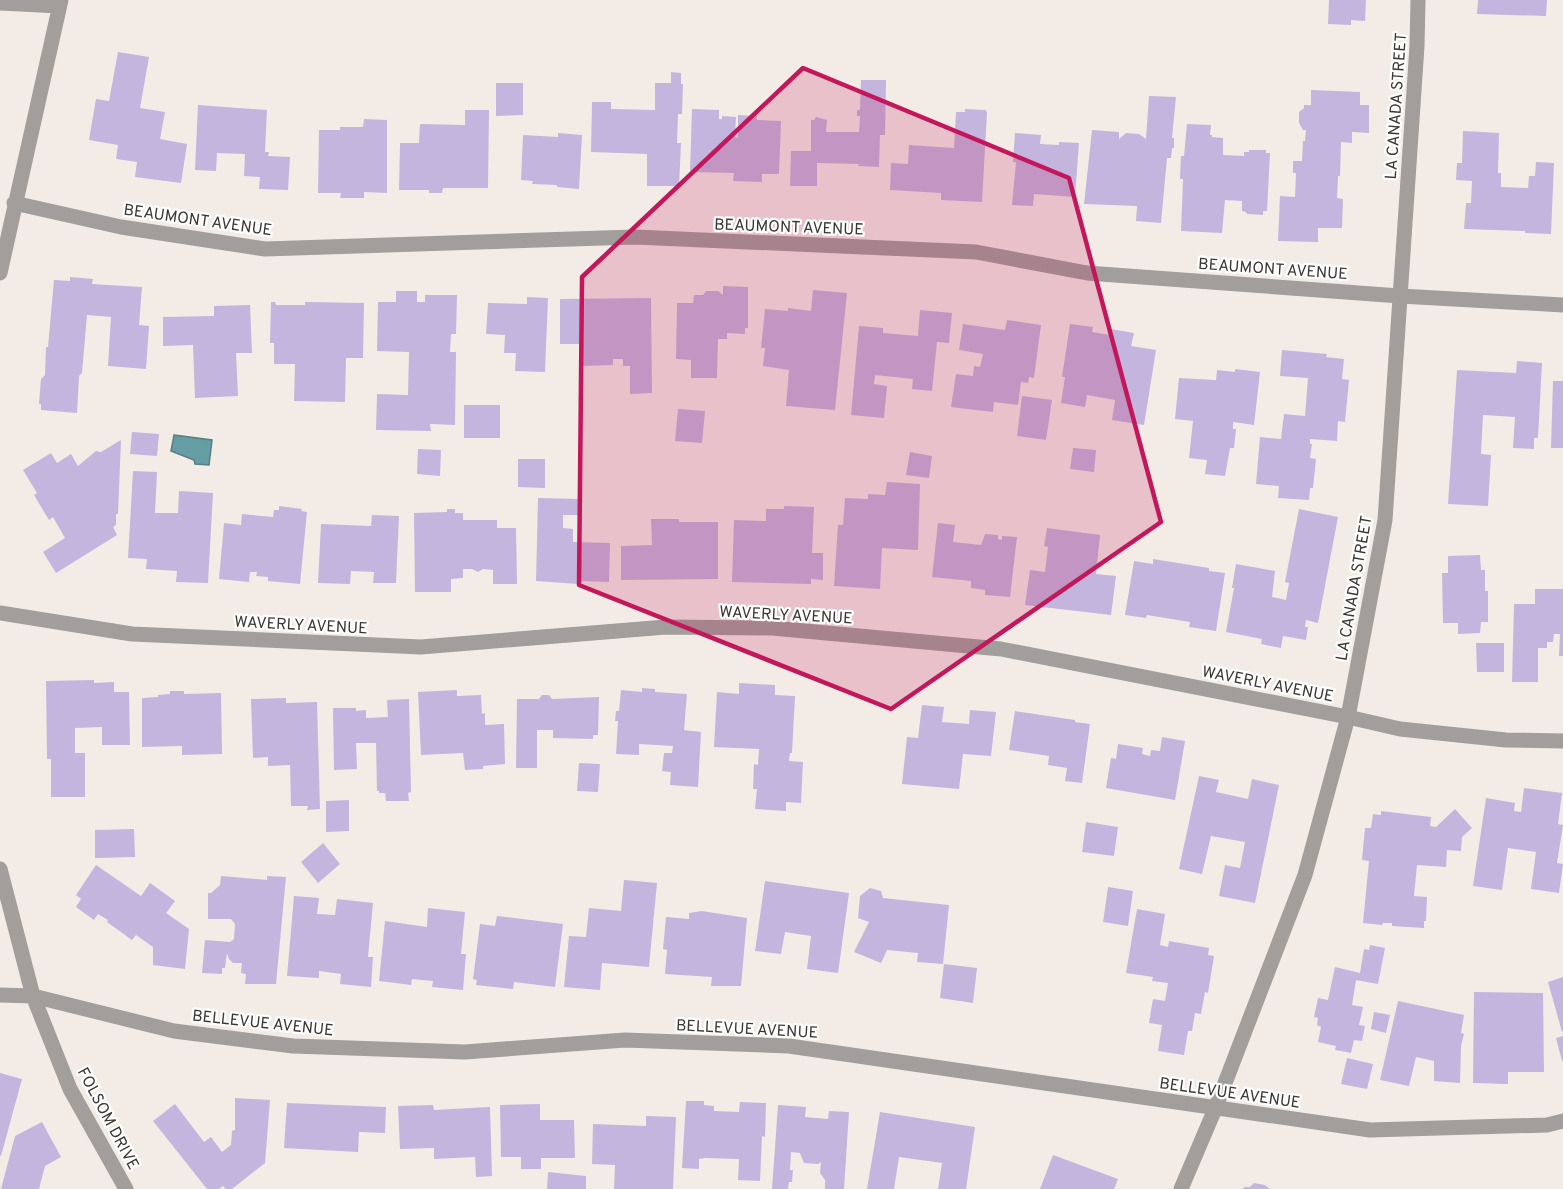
<svg xmlns="http://www.w3.org/2000/svg" width="1563" height="1189" viewBox="0 0 1563 1189" font-family="Overpass,sans-serif">
<style>
.water{fill:#659da4;stroke:#587e82;stroke-width:1.5}
.building{fill:#c4b5de}
.lines{fill:none;stroke-linecap:round;stroke-linejoin:round}
.minor{stroke:#a19e9b;stroke-width:15}
.marked{fill:#c2185b;fill-opacity:0.2;stroke:#c2185b;stroke-width:4.5;stroke-linejoin:round}
.labels{text-anchor:middle;stroke-width:4.5;stroke-linejoin:round;paint-order:stroke}
.street-label{font-size:16px;fill:#393633;stroke:#fff}
</style>
<rect width="100%" height="100%" fill="#f3ece6"/>
<path class="water" d="M174,435L212,440L209,465L195,464L194,460L171,451Z"/>
<path class="building" d="M1329,0H1366L1365,21L1351,20V25L1328,24Z
M1478,0H1547L1546,16L1477,14Z
M118,52L149,57L140,108L165,112L160,139L187,144L181,183L135,177L137,162L116,159L118,145L89,140L96,99L109,101Z
M671,72L681,73V84H683L682,114H678L677,143H681L679,186H647V154L591,152L592,102H611V109L655,110V83H671Z
M861,80H886L885,135H880L879,167L858,166L859,164L817,163V186H790L791,151H811V120H814L816,117L827,120L826,132H859L860,116H857V110H860Z
M496,83H523V115L496,116Z
M1311,90L1360,92V105H1369V133L1352,132V143L1341,142L1340,176H1338L1337,198L1343,199L1342,228H1318V242L1278,241L1280,196L1295,197L1296,173H1293V161H1302L1303,141H1305L1306,130H1303L1299,123V112L1304,108V105H1311Z
M1149,96L1176,97L1172,138H1174V148H1172L1171,158H1167L1161,223L1136,221L1137,206L1084,204L1092,130L1119,132V139L1126,133L1139,134L1146,139Z
M198,105L267,110L265,152H269L268,156L290,157L288,190L259,189L260,177L244,176L245,154L217,153L216,171L195,170Z
M692,109L719,110V119H722V116L736,117L735,137L738,138V115L757,116V120L781,121L779,174H762V182L733,181L734,173L690,172Z
M965,109L986,110L987,113L982,202L941,200V193L890,190L891,163L908,164L909,145L954,148L956,112H965Z
M465,110H489L488,188H443L442,193H429V190H399L400,143H419L420,124L465,125Z
M364,119L387,120V193L364,192V198H340L341,193H318L319,130H340V127H363Z
M1187,124L1211,125L1210,135H1212V137L1223,138V155L1244,156V152H1249V150H1266V153H1270L1267,211H1263V215L1247,214L1246,212L1242,211V201L1225,200L1222,233L1181,231L1183,179H1180L1181,156H1184Z
M1463,131L1499,133L1498,173H1501V187L1528,188L1529,176H1535L1536,162L1554,163L1551,234L1525,233V231L1464,229L1466,203H1471L1472,181L1456,180L1457,163H1462Z
M558,133L582,135L579,189L557,187V185L532,184L533,181L521,180L523,135L558,137Z
M1015,133L1041,135L1040,144L1059,145V142L1079,143L1075,197L1034,194L1033,206L1012,205L1016,162H1013Z
M70,277L93,279L92,284L142,287L139,325L149,326L146,369L108,366L111,317L87,315L82,373L79,376L77,413L41,410V404H39L41,379L45,375L46,347H48L54,280L70,281Z
M723,286L748,287V328H745V334L727,333V339H718L717,378H691V360L676,359L677,303H693L694,295H703L706,291H718L723,295Z
M813,290L847,293L835,410L786,406L789,370L763,366L765,348H761L765,309L788,311V308L811,311Z
M396,291H417V302H425V295H457L456,334H451L450,352H456L455,425L430,424L431,431L376,430L377,394L408,395L409,352L377,351L378,302H396Z
M527,297L548,298L545,372L515,371L516,353H504L505,335L486,334L488,303L527,304Z
M651,298L652,393L630,394V366H623V359H613V365L582,366V344H560V299Z
M271,302H275L276,305H305V302L364,303L363,358H346L345,402L294,401L295,364H274V343H270Z
M250,305L252,353H236L238,396L195,398L193,345L163,346V317L214,316V306Z
M920,310L952,313L949,343L937,342L932,391L912,389L913,379L875,375L874,384L887,386L884,418L851,415L859,326L883,328V333L918,336Z
M1007,320L1041,325L1034,378L1029,377L1028,383L1021,382L1018,405L994,402L993,412L951,407L956,374L973,376L974,366L980,367L983,354L959,350L963,324L1005,330Z
M1070,324L1093,327L1092,332L1110,335L1111,329L1134,333L1131,346L1156,350L1144,425L1112,420L1115,400L1087,395L1085,407L1061,403L1065,377H1062Z
M1282,350L1327,354L1326,357L1344,359L1342,379L1349,380L1345,422L1338,421L1337,441L1310,439V444H1312L1310,458L1316,459L1313,488H1310L1309,500L1278,498L1279,486L1256,484L1260,437L1281,439L1284,414L1305,416L1308,378L1280,376Z
M1517,361L1542,363L1538,438H1534V449L1513,448L1515,417L1483,415L1481,454L1491,455L1488,506L1448,504L1457,370L1516,373Z
M1235,369L1260,372L1254,425L1233,422V429H1236L1234,448H1230L1225,476L1205,474L1207,460L1189,458L1193,421L1175,419L1179,378L1216,380L1217,370L1235,372Z
M1553,381H1563V448H1551Z
M1022,396L1052,400L1046,440L1017,436Z
M464,405H500V438H464Z
M678,409L705,411L702,443L675,441Z
M132,432L159,434L157,456L130,454Z
M121,440L118,514H116V525L113,527L117,535L56,573L43,552L65,538L53,517L49,520L34,495L37,493L23,470L51,453L57,463L71,454L78,466L96,451L101,452Z
M1073,448L1096,450L1094,472L1070,469Z
M418,449L441,450L440,476L417,474Z
M910,452L932,456L929,478L906,475Z
M518,459H545V488L518,487Z
M133,471L157,472L155,513H178L179,491L213,493L208,583L176,582L177,571L146,569L147,559L128,558Z
M887,482L920,484L918,550L882,548L880,589L834,586L838,525H843L845,498L868,499V494L885,495Z
M538,498L581,499V515H563V528L573,529V542L610,543L609,582L580,581L578,584L536,581Z
M279,506L302,509L301,511L307,512L300,584L268,581V577L256,576L257,572H250L249,582L219,579L224,523L241,525L242,514L273,517L274,510H279Z
M784,506L814,507L812,553H823V580L811,579V584L732,582L734,520L766,521V509H784Z
M447,509H455V513H463V520H497V528H516L517,584H493V570L483,569L478,572L472,569H463V578L451,579V592H415L414,513L447,512Z
M1299,509L1338,517L1318,623L1306,620L1305,627H1308L1306,640L1283,636L1281,648L1261,644L1262,639L1226,632L1234,588H1232L1236,564L1275,571L1272,597L1286,600L1289,583L1285,582Z
M372,515L399,516L396,583H373L374,572L351,571L350,584L318,583L321,524L371,526Z
M651,519H679V522H718V579L621,580V546L652,545Z
M938,523L955,525L953,542L981,545L985,534L998,535V539L1002,540V536L1017,537L1010,597L985,595V590L971,588V581L932,577Z
M1047,528L1100,535L1096,574L1116,576L1111,615L1025,605L1030,570L1045,572L1048,547L1044,546Z
M1480,555L1481,570H1485V591H1488V622H1481L1480,633L1458,634V623H1443L1442,573H1448V556Z
M1153,559L1209,568V571L1225,573L1216,631L1189,627L1190,622L1147,615L1146,618L1125,615L1134,561L1153,564Z
M1535,589H1563V656H1559L1560,634H1554L1553,642H1547V648H1538V682H1512L1514,604H1535Z
M1476,643H1504V672H1477Z
M94,680V683L114,682V692H129L130,745H102V727L75,728V753H85V797H51V759H47L46,681Z
M739,683L775,685V695L795,696L792,753H790L789,761L803,762L801,803L786,802V811L755,809L757,789H753L754,764L758,765L759,749L714,747L717,692L739,694Z
M642,688L655,689V692L687,694L684,730L701,732L698,787L670,785L671,772L662,771L664,753H672L673,746L639,744V755L616,754L618,721H615L616,711H619L621,690L642,692Z
M457,690V696L481,695L482,714L485,713V725L504,724L505,764L483,766V769L465,770L463,753L421,755L418,692Z
M170,691H184V694L221,693L222,754L182,755V746L142,747V698L158,697V695L170,694Z
M542,695H549L552,699L599,697L598,735H593V739L553,738V730H537V768H516L517,699H539Z
M286,698V703L317,702L320,809L307,810L308,806H291L290,765L268,766V757L253,758L251,699Z
M409,699L411,792L408,793L409,801H386L385,793H379V791H377L376,743H356L357,769L334,770L333,708H356V711L366,710V718L388,717L387,700Z
M922,705L944,707L942,722L969,724L970,710L996,712L991,756L963,754L959,789L902,784L907,737L918,738Z
M1015,711L1075,720V722L1090,724L1082,783L1065,781L1067,768L1048,765L1049,756L1009,750Z
M1162,737L1185,741L1175,800L1106,788L1111,758L1116,759L1118,744L1143,748L1142,754L1150,756L1151,750L1160,751Z
M579,763L600,764L598,792L577,791Z
M1199,776L1219,780L1216,792L1248,799L1252,779L1279,785L1255,903L1219,896L1225,865L1240,868L1245,842L1211,836L1202,874L1179,869Z
M1524,788L1562,793L1558,824L1563,825L1557,863L1563,864L1559,893L1531,889L1536,852L1508,848L1502,890L1473,886L1486,798L1515,803L1514,811L1521,812Z
M349,800V831L326,832V801Z
M1455,809L1472,828L1462,837L1461,851L1447,850L1446,867L1417,865L1414,896L1427,897L1426,921H1424V928L1392,926V923H1383L1382,925L1363,923L1369,861L1362,860L1365,828H1371L1373,814L1381,815V811L1431,817L1430,826L1436,827Z
M1086,822L1118,827L1114,856L1082,852Z
M134,829L135,857L95,858V830Z
M323,843L340,864L318,883L301,862Z
M96,865L141,896L150,883L175,901L166,913L189,929L185,969L153,965V947L136,935L132,940L107,922L108,920L98,914L94,920L76,907L81,899L76,895Z
M221,876L267,880V876L286,877L276,984H245L246,974L241,973L242,963H233L229,959L227,953L225,968H222V974L202,973L205,940L230,942L234,939L235,924L231,919H208V893H211L220,885Z
M624,880L657,883L649,967L602,963L600,990L564,987L569,936L586,937L589,908L621,911Z
M765,881L849,893L838,973L807,969L811,936L785,932L781,954L755,951Z
M1108,887L1133,891L1128,926L1103,922Z
M870,888L881,891L883,898L949,905L943,964L917,962L918,953L887,950L881,963L854,952L869,922L858,918L860,896Z
M294,896L319,898L317,914L335,915L337,899L373,903L368,957H373L371,987L340,984L341,974L319,971V978L287,976Z
M428,908L465,912L461,954H466L463,990L432,987L433,981L412,979L411,985L379,981L385,921L427,927Z
M1137,909L1165,914L1160,945L1168,947L1169,941L1209,948L1208,955L1214,956L1208,993L1205,992L1201,1014L1195,1013L1192,1031H1188L1184,1055L1158,1051L1162,1025L1149,1023L1153,999L1165,1001L1168,983L1152,981L1153,977L1126,973Z
M702,911L747,918L741,986H711L712,977L665,974L667,950L663,949L666,917L689,919V913Z
M497,916L563,924L555,987L514,982L513,989L476,985L477,980L473,979L480,924L495,926Z
M1370,945L1385,948L1378,984L1356,980L1352,1005L1363,1007L1359,1025L1365,1026L1362,1041L1354,1040L1351,1053L1335,1050L1336,1046L1318,1042L1321,1027L1317,1025L1318,1018L1314,1017L1318,998L1328,1000L1335,967L1360,973L1364,949L1369,950Z
M944,964L977,968L973,1003L940,998Z
M1563,977V1031L1562,1032L1548,982Z
M1474,992L1543,993L1544,1072H1508V1084L1473,1083Z
M1398,1001L1464,1015L1461,1033L1464,1034L1461,1046L1460,1083L1434,1081V1061L1416,1057L1409,1086L1380,1080Z
M1374,1012L1390,1015L1386,1033L1371,1029Z
M1563,1036V1061H1562L1556,1038Z
M1347,1058L1373,1064L1367,1089L1341,1084Z
M0,1073L22,1079L1,1156L0,1155Z
M235,1098L270,1100L265,1163L232,1189H226L223,1186L219,1189H207L153,1121L175,1104L204,1142L211,1137L222,1152L231,1145L232,1131L235,1130Z
M686,1101H704V1105L714,1106V1111L739,1112L740,1102L766,1103L765,1137L762,1136L760,1181L738,1180L739,1159L705,1158L699,1159V1169L682,1168Z
M287,1103L386,1107L385,1133L359,1132L358,1152L284,1148Z
M540,1104V1120H574L575,1158H541V1169H521V1157H501L500,1105Z
M433,1105L434,1110L490,1107L492,1176L476,1177L475,1157L434,1159V1148L400,1149L398,1106Z
M778,1105L806,1107L805,1117L828,1119L829,1111L849,1112L844,1189H825V1180L820,1173L821,1162L818,1164L804,1163L800,1153L791,1152L790,1170H793L792,1182H789L788,1189H772Z
M880,1112L975,1127L966,1189H938L942,1163L899,1157L894,1189H867Z
M646,1116L676,1117L673,1189H614L615,1165L592,1164L593,1124L646,1126Z
M42,1122L61,1157L45,1166L39,1189H1L15,1136Z
M1053,1155L1118,1179L1114,1189H1040Z
M548,1172L586,1176V1189H547Z
M1254,1183L1265,1185L1270,1189H1243L1244,1187H1250Z"/>
<g class="lines">
<path class="minor" d="M0,3L59,6
M14,203L121,227L265,249L635,237L976,252L1087,273L1400,296L1563,305
M0,273L61,0
M0,613L132,634L421,647L666,627L772,628L1001,649L1348,717L1400,729L1506,740L1563,741
M0,869L33,996L70,1089L126,1189
M0,995L33,996L174,1031L293,1046L465,1052L625,1040L789,1046L1370,1130L1547,1125L1563,1121
M1181,1189L1215,1109L1305,875L1348,717L1385,520L1417,46L1418,0"/>
</g>
<path class="marked" d="M803,68L1069,178L1161,522L891,709L579,585L582,277Z"/>
<g class="labels">
<g class="street-label">
<text transform="translate(1395 106) rotate(-86)" y="6">LA CANADA STREET</text>
<text transform="translate(198 219) rotate(8)" y="6">BEAUMONT AVENUE</text>
<text transform="translate(789 226) rotate(2)" y="6">BEAUMONT AVENUE</text>
<text transform="translate(1273 268) rotate(4)" y="6">BEAUMONT AVENUE</text>
<text transform="translate(1353 588) rotate(-80)" y="6">LA CANADA STREET</text>
<text transform="translate(786 614) rotate(3)" y="6">WAVERLY AVENUE</text>
<text transform="translate(301 624) rotate(3)" y="6">WAVERLY AVENUE</text>
<text transform="translate(1268 683) rotate(11)" y="6">WAVERLY AVENUE</text>
<text transform="translate(263 1022) rotate(6)" y="6">BELLEVUE AVENUE</text>
<text transform="translate(747 1028) rotate(3)" y="6">BELLEVUE AVENUE</text>
<text transform="translate(1230 1092) rotate(8)" y="6">BELLEVUE AVENUE</text>
<text transform="translate(109 1118) rotate(62)" y="6">FOLSOM DRIVE</text>
</g>
</g>
</svg>
